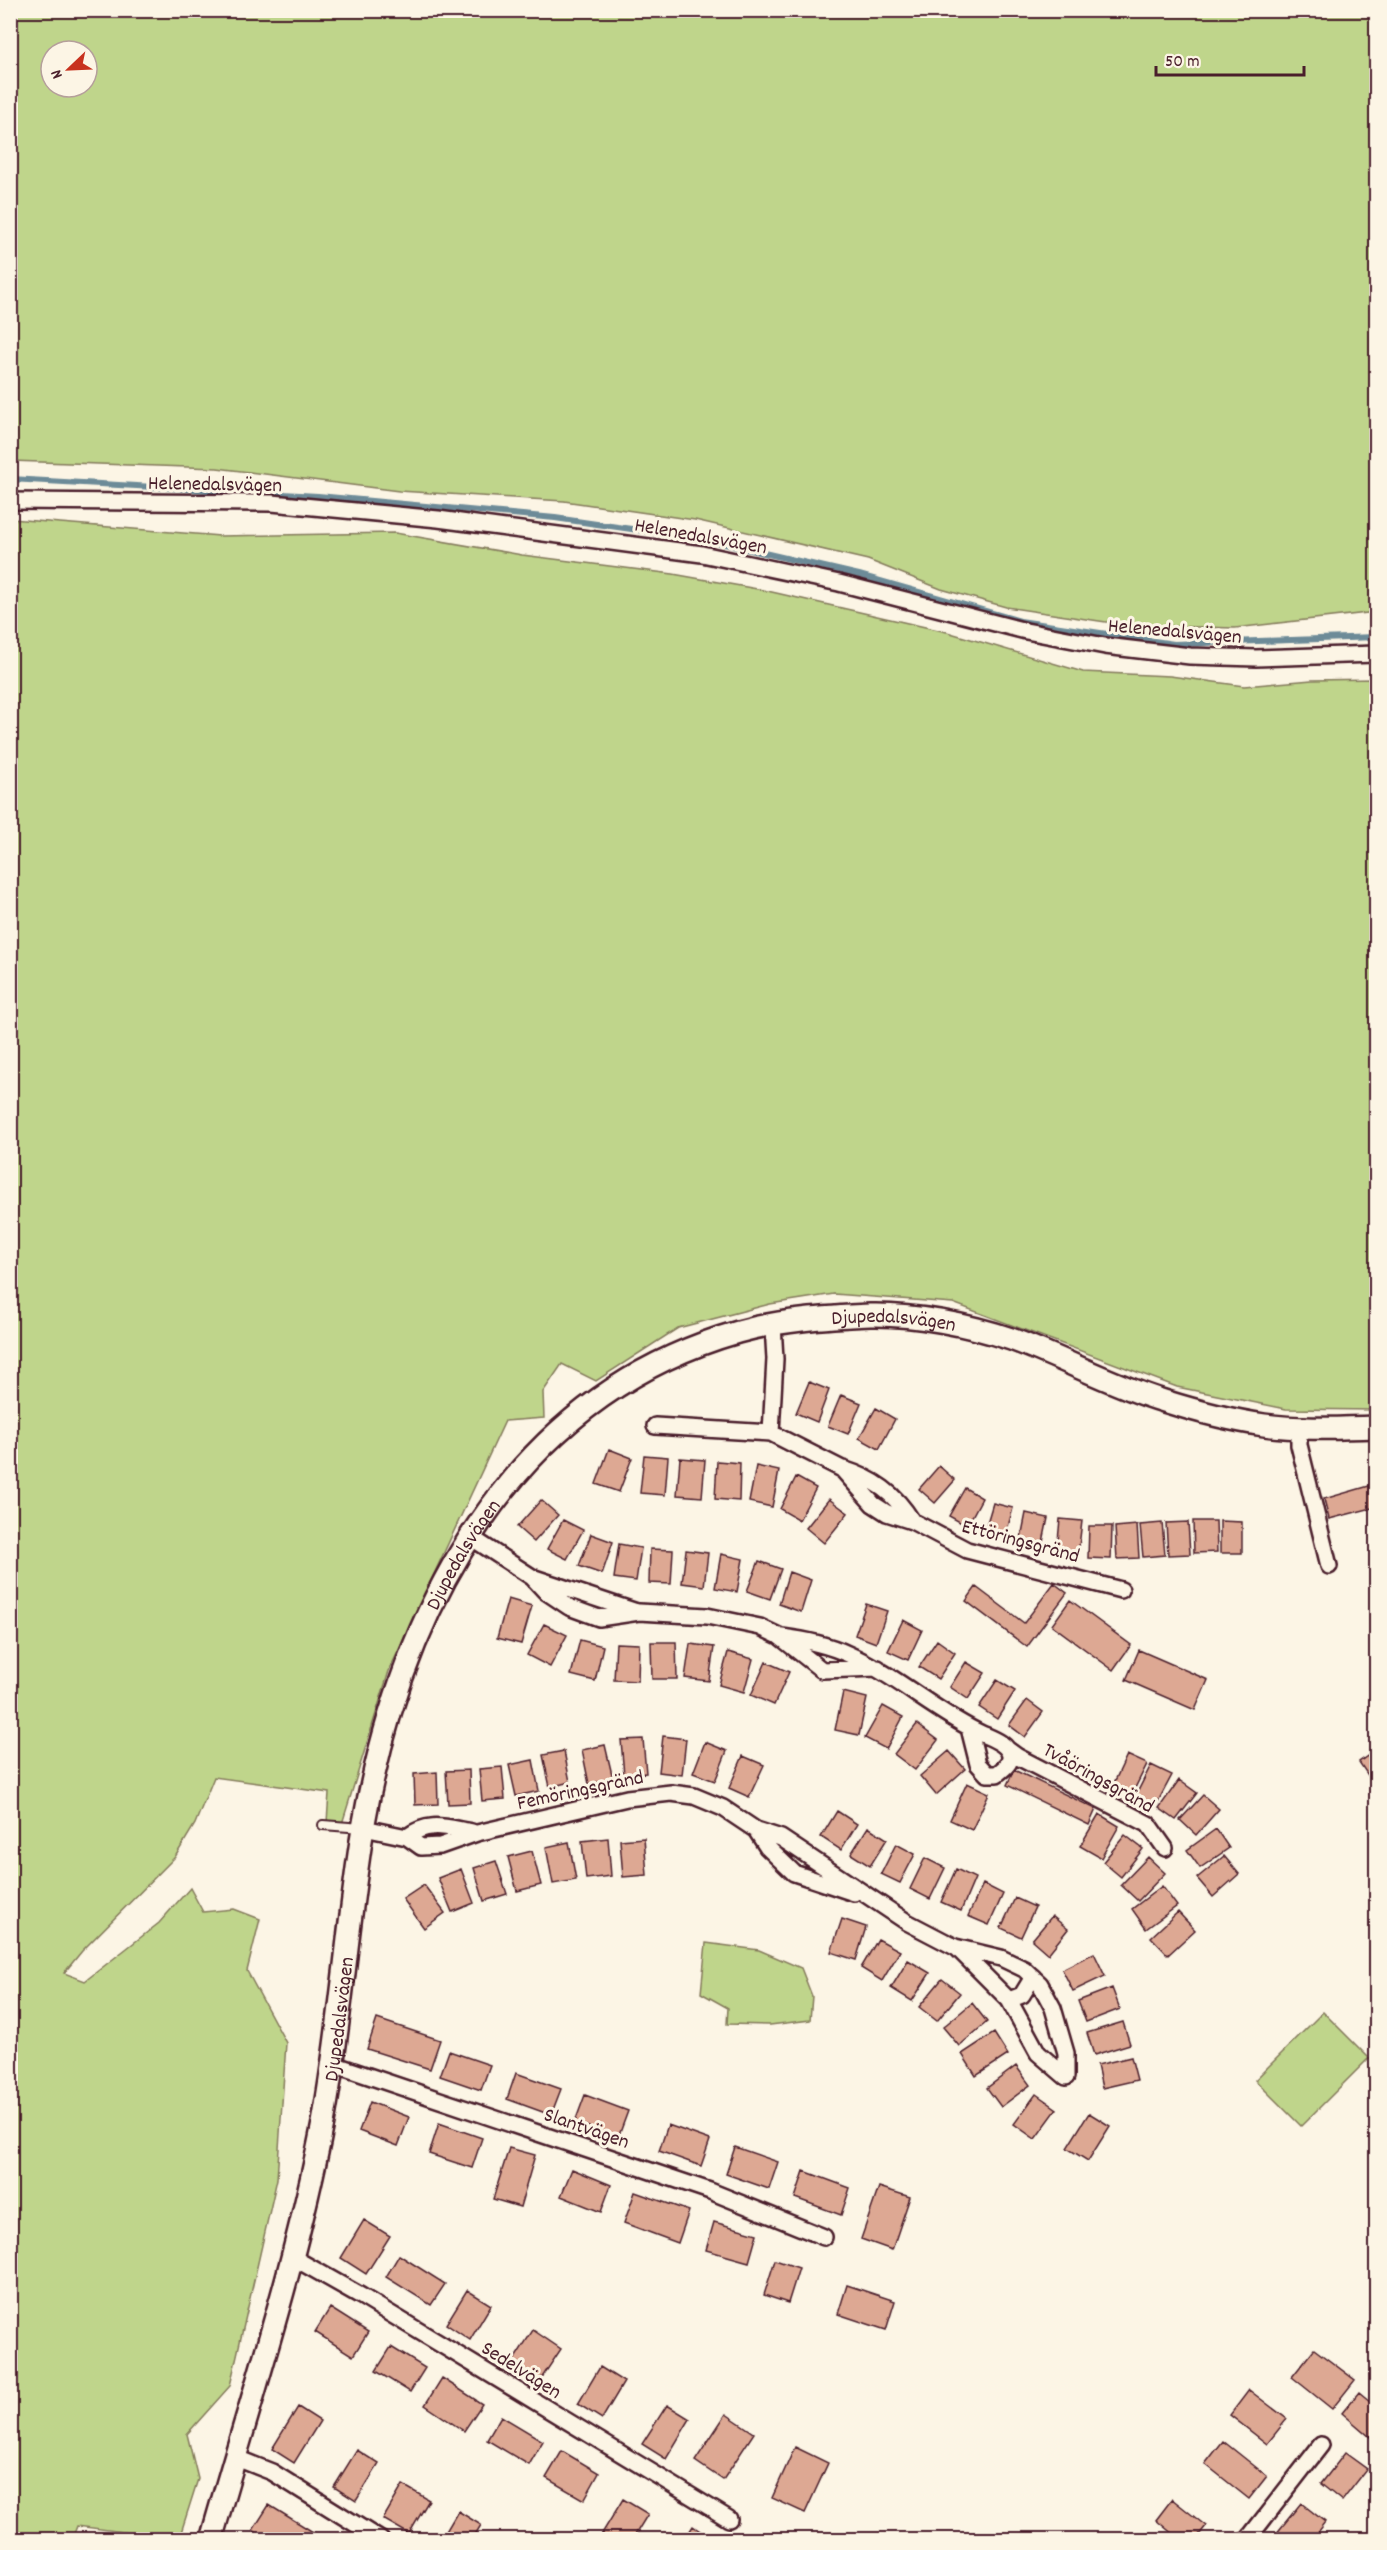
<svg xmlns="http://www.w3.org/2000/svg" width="1387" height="2550" viewBox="0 0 1387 2550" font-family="Dekko,sans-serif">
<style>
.green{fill:#bfd58b;stroke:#847a5b;stroke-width:1.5;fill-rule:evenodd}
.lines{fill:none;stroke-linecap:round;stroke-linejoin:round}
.stream{stroke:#6d8b98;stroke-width:6}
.building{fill:#dda893;stroke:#4a1f2b;stroke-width:1.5}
.lane-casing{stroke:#4a1f2b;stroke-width:12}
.street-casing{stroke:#4a1f2b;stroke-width:20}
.secondary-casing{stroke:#4a1f2b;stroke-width:26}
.lane{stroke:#fcf5e5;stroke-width:8}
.street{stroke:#fcf5e5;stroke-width:15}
.secondary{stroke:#fcf5e5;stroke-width:21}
.labels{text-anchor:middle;stroke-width:6;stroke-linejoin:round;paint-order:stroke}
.street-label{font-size:21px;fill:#4a1f2b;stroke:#fcf5e5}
</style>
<rect width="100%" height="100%" fill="#fcf5e5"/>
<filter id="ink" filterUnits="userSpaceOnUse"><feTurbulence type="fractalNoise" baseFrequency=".0167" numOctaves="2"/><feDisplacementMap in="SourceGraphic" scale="12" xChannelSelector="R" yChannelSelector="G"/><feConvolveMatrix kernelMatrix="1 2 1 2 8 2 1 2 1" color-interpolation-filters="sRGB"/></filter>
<g filter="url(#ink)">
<path class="green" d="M10,11H1376V612L1235,628L1126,625L1006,607L941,589L868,560L695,520L564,501L399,491L217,468L11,461ZM51,51H87V87H51Z
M11,519L220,536L395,533L522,555L673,574L763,590L947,632L1083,672L1170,676L1244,686L1312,680L1376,679V1410L1286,1409L1177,1387L953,1303L834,1294L770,1304L678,1328L596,1381L562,1364L543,1392L544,1418L505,1421L389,1671L342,1824L327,1822L329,1793L214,1777L195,1824L175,1857L82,1951L64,1973L85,1981L159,1923L190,1888L203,1912L234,1909L260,1919L247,1971L286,2043L277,2179L230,2386L187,2434L198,2479L179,2539L77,2526L72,2539L11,2540Z
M706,1943L759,1950L801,1968L812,1996L810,2020L770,2025L727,2024L728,2008L701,1993Z
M1323,2012L1369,2058L1301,2126L1255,2080Z"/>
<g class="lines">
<path class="stream" d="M10,479L318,496L555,518L708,540L859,575L1020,621L1174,644L1376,637"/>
</g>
<path class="building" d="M809,1382L829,1390L817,1422L796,1413Z
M841,1395L861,1403L848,1434L828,1426Z
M876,1408L895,1419L879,1449L859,1438Z
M609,1449L632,1458L619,1492L596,1484Z
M644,1455L668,1457L665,1495L640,1493Z
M680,1458L705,1460L702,1497L677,1495Z
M717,1461L740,1463L739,1501L715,1499Z
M756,1466L779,1471L772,1507L749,1502Z
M939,1466L955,1480L935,1503L919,1489Z
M796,1477L816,1488L799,1520L780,1509Z
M1376,1484V1507L1329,1519L1324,1499Z
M965,1488L982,1498L967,1526L949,1516Z
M829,1499L848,1513L824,1543L806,1528Z
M541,1500L558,1515L534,1542L517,1527Z
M993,1503L1013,1508L1005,1538L984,1533Z
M1026,1513L1048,1518L1042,1547L1020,1543Z
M1060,1519L1082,1521L1078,1555L1057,1552Z
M563,1520L583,1530L567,1559L547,1549Z
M1193,1521H1216L1217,1552L1194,1553Z
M1220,1521L1242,1522V1553H1220Z
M1188,1522L1190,1554L1168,1555L1166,1523Z
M1162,1523L1165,1555L1143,1557L1140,1525Z
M1137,1525L1139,1558L1117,1559L1115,1527Z
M1089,1526H1112L1111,1559L1088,1558Z
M591,1534L613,1542L602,1574L579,1566Z
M619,1544L641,1548L636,1581L614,1578Z
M650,1549L673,1550L671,1584L649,1583Z
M686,1550L708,1553L704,1586L682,1583Z
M721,1554L743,1559L737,1592L715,1588Z
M759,1561L781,1569L770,1599L747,1591Z
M789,1572L811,1580L801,1612L779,1604Z
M1054,1583L1067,1593L1027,1647L966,1601L976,1587L1024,1623Z
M508,1599L532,1606L521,1644L497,1638Z
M1070,1600L1131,1645L1113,1670L1052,1625Z
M866,1604L887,1611L876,1643L855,1635Z
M903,1620L922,1630L908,1660L888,1651Z
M544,1624L567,1635L550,1667L527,1655Z
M580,1640L603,1646L595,1681L571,1675Z
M937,1640L955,1653L938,1679L919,1667Z
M651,1642H676L677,1679H652Z
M616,1643L639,1644L638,1681L614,1680Z
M690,1644L714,1647L709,1681L685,1678Z
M1139,1650L1208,1680L1195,1710L1126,1680Z
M728,1652L753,1659L744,1692L719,1685Z
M766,1662L789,1672L774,1705L751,1695Z
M966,1662L985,1673L968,1699L950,1687Z
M997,1680L1015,1691L997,1719L979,1707Z
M843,1692L867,1698L859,1735L835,1730Z
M1027,1700L1043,1712L1025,1737L1009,1725Z
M883,1706L903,1717L886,1749L865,1738Z
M917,1724L938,1740L915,1770L894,1754Z
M663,1736L686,1739L682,1775L659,1772Z
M643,1739L646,1773L624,1775L621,1740Z
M705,1742L727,1751L715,1781L693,1773Z
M605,1745L613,1779L589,1784L582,1750Z
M1376,1750V1787L1359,1762Z
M564,1751L570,1782L550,1787L543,1755Z
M949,1751L965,1769L936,1795L920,1776Z
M1127,1755L1147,1764L1132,1794L1113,1785Z
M743,1756L764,1765L749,1797L729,1788Z
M533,1760L539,1791L516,1796L509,1765Z
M1151,1765L1172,1775L1155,1807L1135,1797Z
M502,1767L505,1799L482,1801L479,1769Z
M469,1770L470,1803L448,1804L446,1771Z
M1014,1770L1096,1809L1089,1825L1007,1785Z
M437,1772L438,1804L415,1805L414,1774Z
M1179,1780L1197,1793L1176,1820L1159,1808Z
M967,1783L989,1793L972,1830L950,1820Z
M1203,1795L1219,1809L1196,1835L1180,1820Z
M837,1811L857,1824L841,1850L821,1837Z
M1099,1814L1119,1826L1101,1858L1080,1846Z
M868,1827L887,1839L870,1866L851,1854Z
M1216,1829L1229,1848L1200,1868L1187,1850Z
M1125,1835L1143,1849L1121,1877L1103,1862Z
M608,1838L611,1876L586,1879L582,1841Z
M644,1838L647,1875L623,1877L620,1840Z
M569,1842L576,1880L553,1884L546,1847Z
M896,1844L915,1854L900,1883L881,1874Z
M532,1851L541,1885L517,1891L508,1857Z
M1224,1856L1239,1874L1213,1897L1197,1878Z
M1148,1857L1165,1873L1138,1901L1121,1885Z
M925,1858L945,1868L930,1899L910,1889Z
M496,1861L507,1894L484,1901L474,1868Z
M461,1869L474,1903L452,1912L438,1878Z
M956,1869L975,1878L961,1911L941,1902Z
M983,1884L1003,1894L989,1925L968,1916Z
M424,1885L445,1913L424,1928L403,1899Z
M1162,1886L1177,1906L1146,1929L1132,1909Z
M1015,1898L1035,1907L1021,1937L1001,1928Z
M1178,1912L1195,1930L1168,1955L1151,1937Z
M1052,1916L1068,1929L1048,1954L1032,1940Z
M842,1919L866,1927L856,1960L831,1952Z
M878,1939L900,1951L882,1981L861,1968Z
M1094,1953L1105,1976L1073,1991L1062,1969Z
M908,1960L930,1973L912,2001L891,1988Z
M942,1979L960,1993L937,2021L919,2007Z
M1112,1988L1120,2009L1086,2022L1078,2001Z
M972,2003L987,2022L959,2046L943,2027Z
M377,2019L440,2040L430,2069L367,2049Z
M1123,2022L1130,2044L1094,2055L1087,2033Z
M994,2033L1008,2055L976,2076L962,2054Z
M449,2051L490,2065L481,2090L440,2076Z
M1131,2057L1137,2080L1102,2088L1097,2065Z
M1016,2066L1030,2085L1001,2107L987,2088Z
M516,2073L561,2089L551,2115L507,2099Z
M1036,2094L1057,2109L1035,2139L1014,2124Z
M585,2095L628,2111L618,2138L575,2122Z
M370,2102L409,2117L398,2146L359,2131Z
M1089,2113L1110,2126L1088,2161L1067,2148Z
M439,2123L482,2138L472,2168L429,2154Z
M668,2125L710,2140L701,2166L659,2151Z
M735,2147L778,2162L769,2189L726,2174Z
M509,2148L535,2155L520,2207L493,2199Z
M572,2169L611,2185L601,2212L561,2196Z
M804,2171L850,2188L841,2215L795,2198Z
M879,2187L910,2197L892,2250L861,2239Z
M635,2192L689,2211L678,2243L624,2223Z
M364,2220L390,2236L366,2274L341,2258Z
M714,2222L757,2234L749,2262L706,2250Z
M399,2255L445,2284L431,2305L386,2277Z
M775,2260L799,2268L788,2303L764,2295Z
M847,2285L895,2301L886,2330L838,2314Z
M467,2290L491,2305L470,2340L446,2324Z
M330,2308L368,2332L353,2356L315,2332Z
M533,2330L561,2349L539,2382L512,2363Z
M391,2347L425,2368L410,2392L376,2371Z
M1314,2349L1355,2380L1332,2409L1292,2377Z
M600,2367L624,2382L602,2419L578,2404Z
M442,2378L482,2404L464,2431L425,2405Z
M1249,2390L1287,2419L1267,2444L1230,2415Z
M1359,2392L1376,2406V2442L1342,2413Z
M667,2405L690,2419L666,2459L642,2444Z
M298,2407L320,2421L294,2463L272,2449Z
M726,2414L754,2433L723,2480L695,2461Z
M501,2416L543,2441L529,2465L487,2440Z
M1223,2441L1267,2476L1249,2499L1205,2464Z
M795,2447L828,2463L805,2513L772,2498Z
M357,2450L379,2464L356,2501L334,2487Z
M562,2451L599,2473L584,2500L546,2478Z
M1345,2453L1367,2469L1342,2501L1321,2484Z
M403,2485L429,2500L409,2534L383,2519Z
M623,2499L648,2514L632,2540H598Z
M1172,2499L1206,2526L1195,2540H1180L1156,2520Z
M1301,2503L1325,2522L1311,2540H1283L1276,2534Z
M269,2505L318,2535L315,2540H267L253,2530Z
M458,2511L481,2525L472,2540H441Z
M693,2526L713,2540H684Z"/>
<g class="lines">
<defs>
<path id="lane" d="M323,1825L362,1828"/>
<path id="street" d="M10,501L272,503L438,519L702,554L839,583L1026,631L1105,646L1190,656L1256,658L1376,654
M655,1426L771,1433L842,1469L873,1504L887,1513L912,1521L967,1550L1121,1590
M1299,1427V1445L1329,1566
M771,1433L775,1359L773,1325
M843,1469C874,1479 895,1493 912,1521
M469,1536L532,1577L545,1591L569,1607L599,1618L639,1612L707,1616L760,1627L779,1636L822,1670L878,1668
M532,1577L637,1612
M782,1637C806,1640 826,1644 848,1654C896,1675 935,1712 982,1734C991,1738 1009,1744 1010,1756C1011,1764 1003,1769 997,1774H987L978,1764L969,1728
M1007,1749L1018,1757L1148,1824L1165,1848
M364,1828L407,1837L421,1847L440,1846L477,1833L627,1798L671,1793L694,1796L723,1808L756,1830L781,1838L907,1922L955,1947L1001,1958L1024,1969L1040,1984L1053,2008L1066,2053V2077
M756,1830L767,1847L794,1873L854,1893
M407,1837C429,1820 447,1828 472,1832
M957,1948L1009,2000L1038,2053L1066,2077
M1009,2000L1022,1995L1033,1977
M333,2064L710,2191L824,2237
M292,2257L361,2296L729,2519
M234,2457L272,2472L381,2540
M1247,2540L1321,2445"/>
<g id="secondary">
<path id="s1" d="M211,2540C250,2402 296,2264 323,2123C341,2025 347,1926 363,1828C401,1610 511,1397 738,1332C780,1320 827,1317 870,1315C914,1314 970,1325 1011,1339C1063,1358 1111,1385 1164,1401C1196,1411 1230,1420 1264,1425C1301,1430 1339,1428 1376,1427"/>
</g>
</defs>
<use href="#lane" class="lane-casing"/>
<use href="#street" class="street-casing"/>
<use href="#secondary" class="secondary-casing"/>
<use href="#lane" class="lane"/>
<use href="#street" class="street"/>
<use href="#secondary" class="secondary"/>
</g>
</g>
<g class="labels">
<g class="street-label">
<text transform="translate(215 483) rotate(1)" y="7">Helenedalsvägen</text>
<text transform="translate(701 535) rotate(10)" y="7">Helenedalsvägen</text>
<text transform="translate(1175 630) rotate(5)" y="7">Helenedalsvägen</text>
<text dy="7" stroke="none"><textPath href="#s1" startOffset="1544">Djupedalsvägen</textPath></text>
<text transform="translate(1021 1540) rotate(15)" y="7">Ettöringsgränd</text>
<text dy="7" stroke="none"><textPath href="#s1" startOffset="1023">Djupedalsvägen</textPath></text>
<text transform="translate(1099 1777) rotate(29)" y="7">Tvåöringsgränd</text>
<text transform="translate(580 1789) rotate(-12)" y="7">Femöringsgränd</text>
<text dy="7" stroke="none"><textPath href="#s1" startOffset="537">Djupedalsvägen</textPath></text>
<text transform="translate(587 2127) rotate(19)" y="7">Slantvägen</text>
<text transform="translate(522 2369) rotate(32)" y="7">Sedelvägen</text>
</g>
</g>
<rect width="1387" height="2550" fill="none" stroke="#fcf5e5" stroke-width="36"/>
<rect x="18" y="18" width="1351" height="2514" fill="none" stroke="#4a1f2b" stroke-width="2" filter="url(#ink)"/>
<g transform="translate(69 69) rotate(247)"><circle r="28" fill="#fcf5e5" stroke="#b59f9b" stroke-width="1.5"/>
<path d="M0-4.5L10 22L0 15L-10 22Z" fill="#c8321e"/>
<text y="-9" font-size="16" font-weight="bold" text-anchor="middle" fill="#4a1f2b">N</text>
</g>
<path d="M1156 66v9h148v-9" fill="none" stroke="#4a1f2b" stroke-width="3"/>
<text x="1165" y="66" font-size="18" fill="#4a1f2b" stroke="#fcf5e5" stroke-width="4.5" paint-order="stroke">50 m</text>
</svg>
